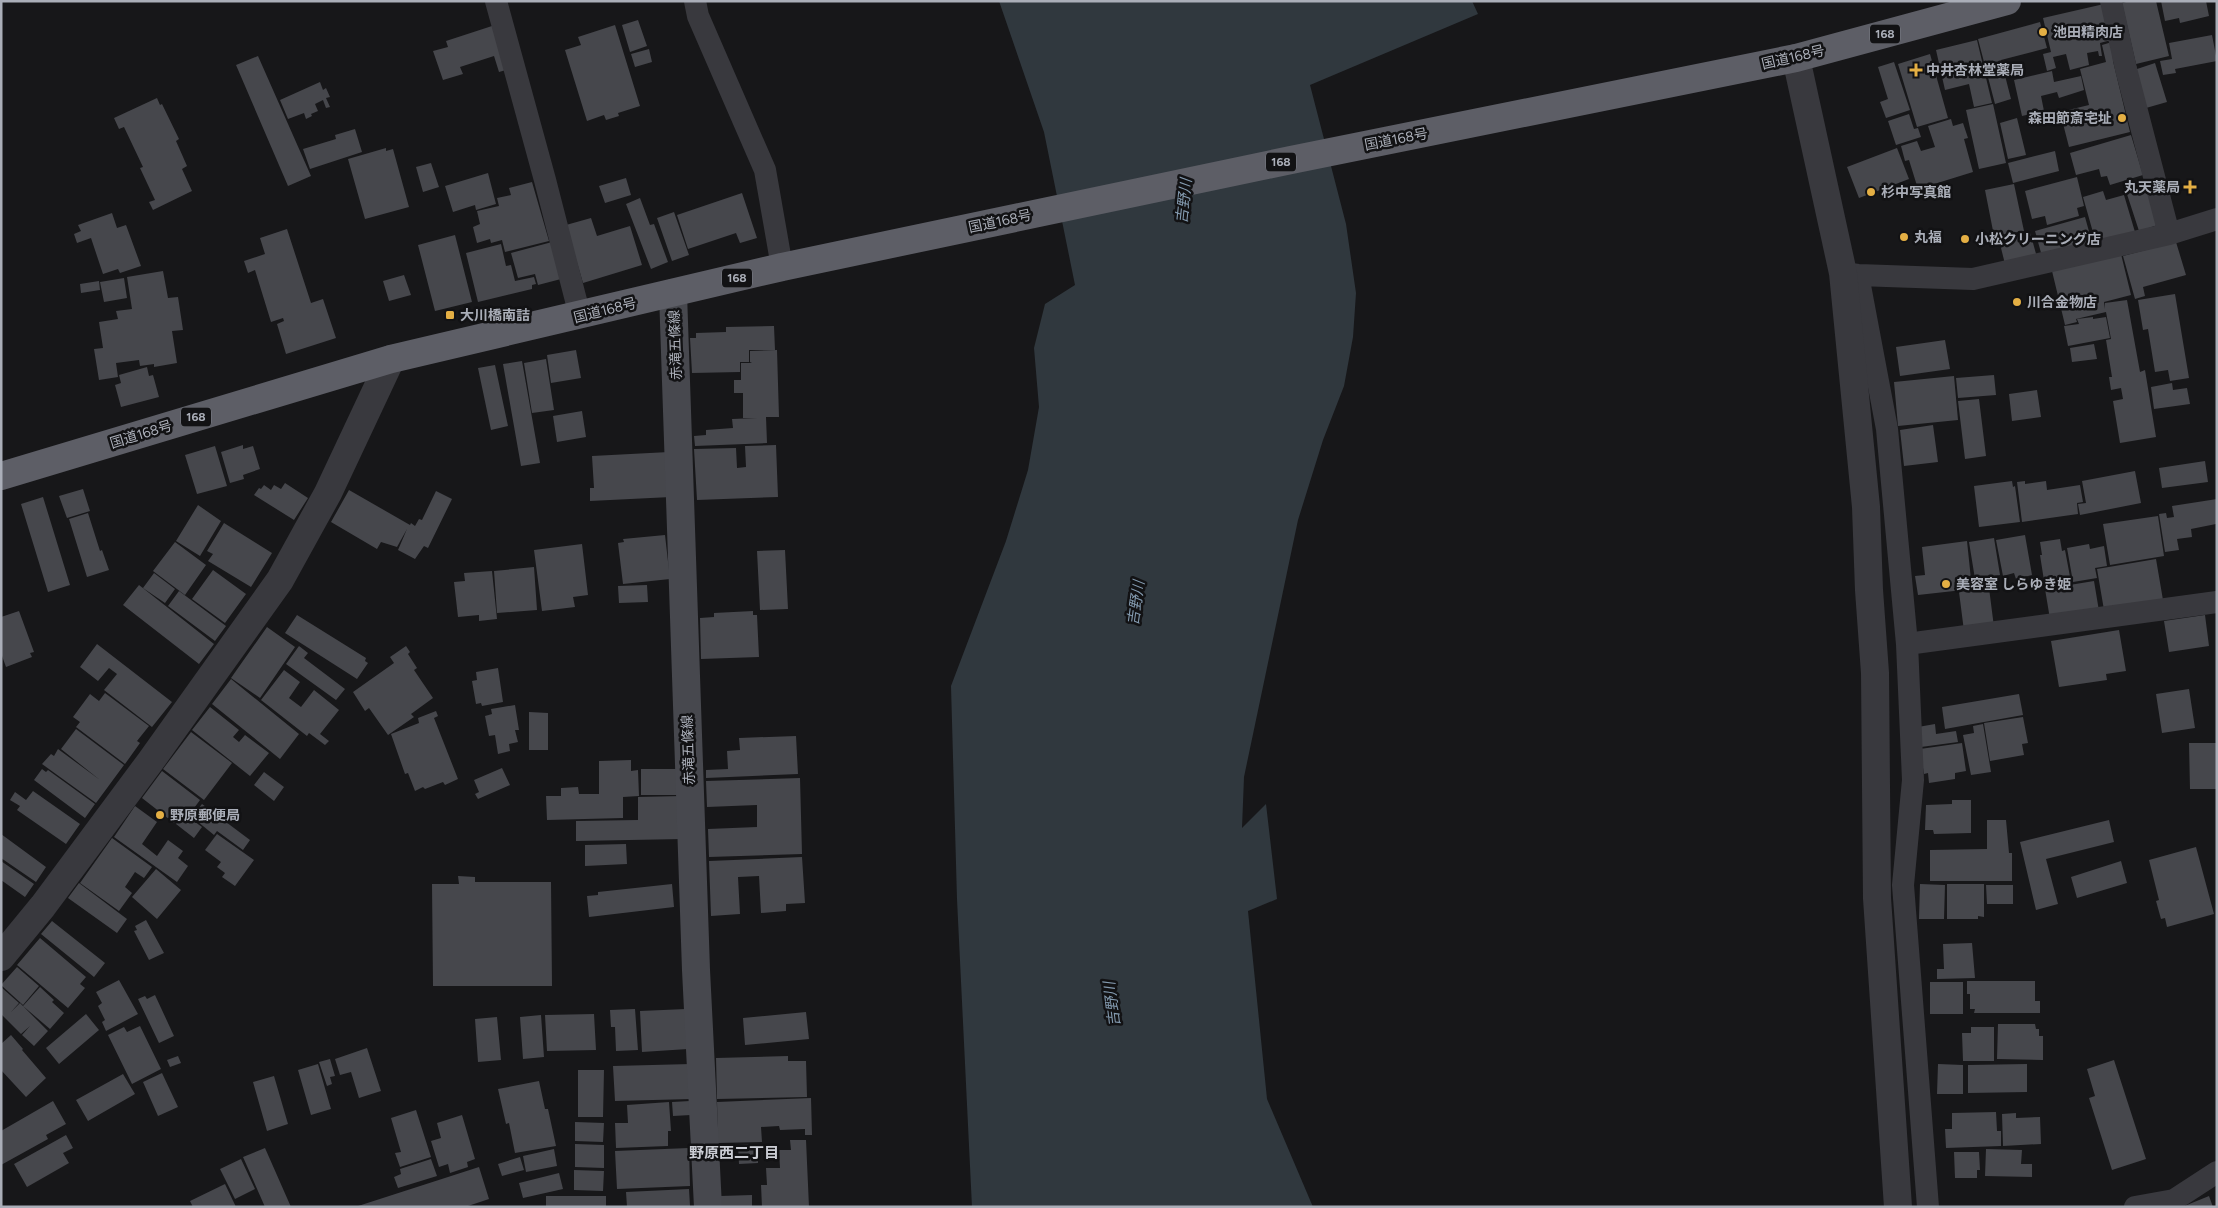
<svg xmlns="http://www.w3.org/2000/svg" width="2218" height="1208" viewBox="0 0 2218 1208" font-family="Figtree,'Noto Sans JP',sans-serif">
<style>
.water{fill:#30383e}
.building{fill:#46474c}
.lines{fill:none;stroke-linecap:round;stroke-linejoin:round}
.minor{stroke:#39393e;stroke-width:22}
.tertiary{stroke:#39393e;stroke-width:28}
.secondary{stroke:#47484e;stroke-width:28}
.trunk{stroke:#5d5e66;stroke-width:28}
.poi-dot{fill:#e4af44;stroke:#121214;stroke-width:2}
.labels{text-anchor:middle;stroke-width:5;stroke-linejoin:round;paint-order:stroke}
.shield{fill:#121214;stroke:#7c7f87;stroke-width:1}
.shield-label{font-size:12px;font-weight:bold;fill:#aaaeb8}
.poi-label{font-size:14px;font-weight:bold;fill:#aaaeb8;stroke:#121214;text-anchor:start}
.street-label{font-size:14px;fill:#aaaeb8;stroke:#121214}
.water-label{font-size:15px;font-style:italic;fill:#849bb0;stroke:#121214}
.neighbourhood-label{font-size:15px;font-weight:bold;fill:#cbcdd4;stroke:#121214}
</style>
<rect width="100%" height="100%" fill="#171719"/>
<path class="water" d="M999,1H1472L1478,14L1310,85L1346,224L1356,293L1353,337L1344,386L1323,440L1298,520L1244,777L1242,828L1266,804L1277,899L1248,911L1267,1099L1313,1207H972L957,899L951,686L1006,541L1028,470L1039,407L1034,348L1045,304L1075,285L1044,132Z"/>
<path class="building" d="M2130,1H2156L2169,56L2136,64L2122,3Z
M2161,1H2206L2209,16L2180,23L2179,18L2165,21Z
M2104,4L2111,40L2100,43L2102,56H2099L2098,51L2087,53L2089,65L2070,70L2066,54L2053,57L2056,68L2047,71L2043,54L2051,52L2043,18Z
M638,20L647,46L630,52L622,25Z
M2040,22L2047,48L2001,60L2011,99L1995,104L1978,39Z
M615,25L640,106L618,113L619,116L606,120L604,115L587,121L565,50L581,45L578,37Z
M492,26L506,70L499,72L494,56L460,67L463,74L443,80L433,51L448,47L446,41Z
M2212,35L2217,61L2175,69L2176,73L2163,75L2160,61L2172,59L2169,43Z
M1977,40L1992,103L1974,107L1969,84L1945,90L1936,50Z
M2112,42L2113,61L2130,132L2069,147L2060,112L2089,105L2080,69L2106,62L2102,45Z
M649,49L652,62L635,67L631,54Z
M1930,54L1948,118L1917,127L1898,64Z
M258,56L311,176L288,186L236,65Z
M1894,62L1910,110L1886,118L1880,102L1888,99L1878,67Z
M2155,63L2167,102L2146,108L2134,70Z
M2052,71L2054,82L2081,76L2084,90L2059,98L2057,92L2041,96L2044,111L2022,116L2014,80Z
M320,82L323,90L326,88L330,97L326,98L330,107L326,108L323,100L315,104L318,111L311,114L312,116L306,119L304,113L288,119L280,100Z
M157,98L160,105L162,104L179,139L176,141L187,166L182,169L192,191L153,210L149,202L155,200L140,168L143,167L124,127L119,129L114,118Z
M1993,104L2006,163L1979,169L1966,110Z
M1909,114L1914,129L1918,128L1921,137L1896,145L1888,121Z
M2017,118L2026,155L2008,159L2000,123Z
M1951,119L1953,126L1963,123L1968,138L1964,139L1973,172L1918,189L1909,160L1905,161L1901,146L1917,141L1921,151L1935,147L1928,126Z
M355,129L362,152L310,169L303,149L336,139L335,135Z
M2131,135L2143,175L2110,185L2107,176L2101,177L2099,169L2076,175L2070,153Z
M386,148V151L393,149L409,207L365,219L348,159Z
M1897,148L1909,179L1859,198L1847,167Z
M2055,151L2059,171L2013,183L2008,163Z
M431,163L439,187L423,192L416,167Z
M488,173L496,204L476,210L475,205L453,212L445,186Z
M2077,177L2084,206L2077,208L2079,216L2047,225L2045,216L2032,219L2025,191Z
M2149,177L2164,223L2139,231L2124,185Z
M626,178L631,195L605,203L599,186Z
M532,182L549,241L505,252L502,240L491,243L490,239L477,243L473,227L480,224L477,211L499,206L497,198L511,195L509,188Z
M2014,184L2024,231L1994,236L1985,190Z
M2103,191L2106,200L2124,195L2135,232L2096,243L2083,197Z
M742,193L757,238L740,243L736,233L688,249L677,215Z
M640,198L650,225L654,224L668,262L651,269L626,204Z
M674,212L689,255L672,261L657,218Z
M112,213L117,228L126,225L141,266L120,273L118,269L103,274L91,238L77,243L74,234L81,231L78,225Z
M2085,217L2093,246L2043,260L2035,231Z
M591,218L597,236L630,226L642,265L583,283L566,225Z
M287,229L311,303L323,299L336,338L286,354L277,324L284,321L283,318L271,322L255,270L248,273L244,261L265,254L260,238Z
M2030,232L2038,261L2006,268L1999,240Z
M455,235L472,302L435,311L418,245Z
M552,242L561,279L538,285L535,274L518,278L511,253Z
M2176,242L2186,275L2143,287L2145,296L2135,299L2123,256Z
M501,244L506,266L511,265L515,281L534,277L536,284L532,285V289L478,302L466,253Z
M2121,254L2131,295L2104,302L2105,309V303L2127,300L2140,372L2145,370L2156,437L2120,443L2113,401L2123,399L2121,388L2111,390L2109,377H2112L2106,340L2111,339L2106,312L2076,319L2077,322L2065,325L2052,271Z
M163,271L168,298L178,297L183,330L172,331L177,363L154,367V364L140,366L139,360L116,363L118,377L99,380L94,349L103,348L99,322L118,319L116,311L132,309L127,277Z
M404,275L411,295L389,301L383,281Z
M124,278L127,298L104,302L100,282Z
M99,281L100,290L81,293L80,284Z
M2175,294L2189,378L2170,381L2168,370L2155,372L2148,329L2143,330L2138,300Z
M2093,317V319L2106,317L2110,338L2068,346L2064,326L2079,324L2077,319Z
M774,326L775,350H749V362H740V372L692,373L690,338H696V333L726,332V327Z
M1945,340L1950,369L1900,376L1896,347Z
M2094,344L2097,359L2072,362L2070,348Z
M576,350L581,378L551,383L547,355Z
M777,350L779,417H766L767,443L695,446L694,436L706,435V430L733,428L732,419L757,418H743V393H734V380H741V363H752L750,362V351Z
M546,359L554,410L532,413L524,363Z
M522,361L540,463L521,466L503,364Z
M495,365L508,426L491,430L478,368Z
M147,367L149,376L153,375L159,397L121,407L115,385L121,383L119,375Z
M1994,375L1996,395L1958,398L1956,378Z
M1954,376L1958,420L1898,426L1894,382Z
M2172,383L2173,390L2187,388L2190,404L2154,409L2151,387Z
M2037,390L2041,417L2012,421L2009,394Z
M1979,399L1986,456L1965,459L1958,401Z
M582,411L586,437L557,442L553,416Z
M1933,425L1938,462L1904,466L1900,430Z
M243,445V449L253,446L260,469L243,475L244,479L230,483L221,452Z
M776,445L778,497L697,500L694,449L736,448L737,468L746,467L745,446Z
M215,446L227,486L197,494L185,455Z
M669,452L671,497L590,501V488H594L592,456Z
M2205,461L2208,482L2162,488L2159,468Z
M2135,471L2141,503L2080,515L2078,504L2086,503L2082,481Z
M2012,481L2013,487L2015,486L2020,522L1979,527L1974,486Z
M2025,481V484L2046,481L2047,490L2080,485L2083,502L2077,503L2078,514L2022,522L2017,482Z
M285,483L308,498L294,520L254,495L259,488L261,489L264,485L271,490L274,485L281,489Z
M83,489L90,511L67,518L59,496Z
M349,490L410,525L411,523L415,526L419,519L422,520L436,491L452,499L428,548L424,546L415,559L398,550L407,529L397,547L381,542L377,549L331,522Z
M43,497L70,585L48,592L21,504Z
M2217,499L2216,524L2191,529L2192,537L2177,539L2179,550L2165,552L2159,514L2166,513L2167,518L2174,517L2172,506Z
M198,505L221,521L200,556L176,541Z
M88,513L100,551L102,550L109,570L87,577L69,519Z
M2158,516L2164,556L2110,565L2103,524Z
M224,523L272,553L251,587L208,561L213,554L207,551Z
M665,535L670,579L623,584L618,543L624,542L623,539Z
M2025,535L2032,575L2016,579L2014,573L2003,576L1996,540Z
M1994,538L2000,575L1975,579L1969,542Z
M2060,539L2062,551L2065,550L2071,582L2045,587L2040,555H2042L2040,542Z
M1967,541L1972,589L1918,595L1915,576L1925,575L1922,547Z
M175,542L206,565L185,595L153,571Z
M582,544L588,595L573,597L575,607L542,611L534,550Z
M2089,544L2090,549L2104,546L2107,566L2095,568L2097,578L2073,582L2067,548Z
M785,550L788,609L760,610L757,551Z
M2156,559L2163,600L2104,610L2097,569Z
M534,567L537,610L497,613L494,571Z
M213,570L246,594L225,623L192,599Z
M492,571L497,619L479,621V615L458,617L454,582L465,581L464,573Z
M154,573L175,589L165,603L143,588Z
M2094,581L2099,611L2050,619L2045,589Z
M139,585L214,644L199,664L123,605Z
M647,585L648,602L619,603L618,586Z
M1989,588L1994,627L1964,631L1959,592Z
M179,591L226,626L215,641L168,606Z
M19,611L34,652L30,653L32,657L6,667L1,653V617Z
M753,611V615H757L759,657L701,659L700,618L714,617V613Z
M297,615L366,658L365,661L368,663L357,679L285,633Z
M2205,615L2209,646L2169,652L2164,621Z
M267,627L295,647L260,698L231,678Z
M2119,630L2126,671L2106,674L2107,680L2059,687L2051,641Z
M97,644L172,702L152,727L104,690L117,674L109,668L98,681L80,667Z
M299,646L308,653L304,658L345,689L336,700L286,664Z
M406,646L410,652L408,654L417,668L414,670L433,698L411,714L414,717L388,735L369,708L365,711L353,692L394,663L390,657Z
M498,668L503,702L482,706L481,703L476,704L472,681L477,680L476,672Z
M284,670L300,682L289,698L301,707L314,690L339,710L320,734L329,741L325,745L309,733L307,736L261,700Z
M231,679L299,734L280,759L212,704Z
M2189,689L2195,728L2162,733L2156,694Z
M105,693L149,726L137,741L140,743L125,764L76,727L80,722L73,717L90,694L99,701Z
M2019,694L2023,715L1945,729L1942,707Z
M515,705L519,730H515L518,742L509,744L510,751L498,754L495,735L489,736L485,716L492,714L491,709Z
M210,707L239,730L233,737L239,742L245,735L269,753L250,776L192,730Z
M436,711L438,716L434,718L458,779L445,785L443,782L425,789L423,787L415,791L408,773L405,774L391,734L419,723L418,718Z
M529,712L548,713V750H529Z
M2023,717L2028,743L2022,744L2024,755L1990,761L1984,723Z
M1935,724L1936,734L1956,731L1958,742L1921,747L1918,727Z
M1983,724L1991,772L1971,775L1963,735L1974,733L1973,726Z
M76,729L124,765L96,803L42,764L51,754L54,756L58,749L100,780L61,749Z
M191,732L232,763L204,800L163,769Z
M796,736L798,774L706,778V770L728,769L727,751L740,750L739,738Z
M1962,743L1966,771L1955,773V779L1929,783L1928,773L1924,774L1920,749Z
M2189,743H2217V789H2190Z
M631,760V771L638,770L639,796L623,797V818L547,820L546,796H561V788L578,787L579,794H599V761Z
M502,768L510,785L478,799L475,794L479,792L474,780Z
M42,769L46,772L48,770L95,804L85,818L34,780Z
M641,769H682V795H641Z
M162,771L200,800L189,815L183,811L174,823L142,798Z
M264,772L284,787L274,801L254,785Z
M800,778L802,854L709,857L708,829L757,827V805L707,807L706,781Z
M33,791L80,824L66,844L17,810L20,806L10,800L15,792L26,800Z
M682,796L683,839L576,841V821L638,820V797Z
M1952,800H1971V833L1934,834L1933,830H1925L1926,805L1952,804Z
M202,804L250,840L243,850L217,831L214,835L192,817Z
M135,806L157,822L142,844L157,856L168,840L183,851L178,858L188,866L177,882L114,837Z
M184,814L202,827L194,838L176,824Z
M1987,820H2006L2009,853H2012V881H1930V850L1987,849Z
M2109,820L2114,842L2046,859L2058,904L2036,910L2020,842Z
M1,834L46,867L36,882L1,858Z
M217,834L254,860L235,886L222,877L225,873L217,867L221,862L205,850Z
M112,838L152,867L144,878L135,872L125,887L132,893L119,911L80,883Z
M626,844L627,864L585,866V845Z
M2196,847L2214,914L2167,927L2165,918L2161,919L2156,901L2159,900L2149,860Z
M802,857L805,903L786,904V911L761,913L759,876L738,877L740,914L711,916L709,861Z
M1,861L34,884L25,897L1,880Z
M2121,861L2127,883L2077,898L2071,877Z
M156,869L181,890L157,919L132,897Z
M458,876L475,877V882H551L552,986H433L432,884H459Z
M79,883L127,919L117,933L68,898Z
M672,884L674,907L589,917L587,896L598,895V892Z
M1920,884L1945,885L1944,919H1919Z
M1947,884H1984V917L1978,916V919H1947Z
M1986,885H2013V904H1987Z
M146,920L164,953L149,960L134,931L137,930L135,926Z
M52,921L105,963L94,977L41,934Z
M40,938L86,977L80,984L85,988L68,1008L17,965Z
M1972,943L1975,978L1937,979V969H1944L1943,944Z
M17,967L39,986L23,1005L1,985Z
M119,980L138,1014L106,1031L102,1022L105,1020L98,1006L102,1003L96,992Z
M1967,981H2035V1001H2040V1013H1974L1975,1009H1970V994H1967Z
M1930,982H1963V1014H1930Z
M1,987L19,1003L11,1012L20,1003L48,1031L34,1046L22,1035L30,1026L21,1034L1,1014Z
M40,987L54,1000L52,1002L64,1013L50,1029L23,1006Z
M155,995L174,1036L159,1043L138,999L145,996L147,999Z
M635,1009L638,1050L616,1051L615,1027H611L610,1010Z
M686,1009L688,1049L642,1052L640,1011Z
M806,1012L809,1039L745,1045L743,1018Z
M86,1014L99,1030L59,1064L46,1048Z
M594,1014L596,1050L547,1051L545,1015Z
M541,1015L544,1057L523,1059L520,1017Z
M497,1017L501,1060L478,1062L475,1019Z
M1998,1024H2035L2036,1029H2039V1036H2043V1060L1997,1059Z
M140,1026L161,1069L132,1084L108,1035L124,1027L127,1032Z
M1971,1027H1994V1061H1963L1962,1033H1971Z
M11,1035L23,1049L22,1050L46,1078L26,1097L1,1070V1044Z
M367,1048L381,1091L359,1098L351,1072L340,1075L335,1059Z
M178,1056L181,1063L170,1067L167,1060Z
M788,1056V1061H806L807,1097L717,1099L716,1058Z
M330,1059L335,1076L330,1077L332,1084L327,1086L319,1062Z
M2114,1060L2146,1159L2112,1170L2089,1098L2095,1096L2087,1069Z
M318,1064L331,1109L311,1115L298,1070Z
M691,1064L692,1099L615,1101L613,1066Z
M1938,1064L1963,1065V1094H1937Z
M2027,1064V1092L1968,1093V1065Z
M578,1070H604L603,1117H578Z
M162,1073L178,1107L158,1116L143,1082Z
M123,1074L135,1094L88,1121L76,1100Z
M274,1076L288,1124L267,1131L253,1082Z
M539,1081L545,1109H548L556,1146L515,1153L509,1123L506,1124L498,1089Z
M811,1098L812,1135H805V1129L780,1130L779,1126L761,1127L762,1142L718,1143L717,1102Z
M53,1101L66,1124L46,1135L48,1139L1,1165V1131Z
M690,1101L691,1115L673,1116L672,1102Z
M669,1102L671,1131H668V1146L616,1148L615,1123H628L627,1105Z
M416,1110L431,1157L400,1167L395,1153L401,1152L391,1118Z
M1996,1112L1997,1131H2001V1146L1946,1148L1945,1129H1952V1113Z
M2016,1113V1118L2040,1117L2041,1144L2003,1146L2002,1114Z
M462,1115L475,1159L467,1162L468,1167L450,1173L448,1164L439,1167L431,1141L441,1138L437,1123Z
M575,1122L604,1123L603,1142L575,1141Z
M66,1135L73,1148L63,1153L69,1163L27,1187L14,1164Z
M790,1140H806L809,1207H762L761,1185H767L766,1168H780L779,1150H791Z
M575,1144L604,1145V1168L575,1167Z
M757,1144L758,1163L739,1164L738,1145Z
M265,1148L291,1207H265L243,1157Z
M689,1148L690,1186L617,1189L615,1151Z
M554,1149L557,1166L526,1172L523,1156Z
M1986,1149L2022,1150L2021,1164H2032V1177L1985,1176Z
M1954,1152H1979L1980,1170H1977V1178H1955Z
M520,1157L524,1170L502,1176L498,1164Z
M241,1159L255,1189L235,1199L220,1169Z
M431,1159L437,1176L398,1188L394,1177L401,1174L400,1169Z
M479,1167L489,1199L465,1207H355Z
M574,1170L604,1171L603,1191L574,1190Z
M559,1173L563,1189L523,1198L519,1183Z
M225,1184L236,1207H193L190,1201Z
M689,1189L690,1206L627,1207L626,1192Z
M752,1195V1207H721L720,1196Z
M546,1196H606V1207H546Z
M2209,1196L2213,1207H2182Z"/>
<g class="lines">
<path class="minor" d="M496,1L545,180L580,316
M695,1L698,16L765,170L782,267
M2111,1L2126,69L2169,234
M1843,273L1858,275L1973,279L2169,234L2217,219
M1858,275L1887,429L1907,644L1913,780L1903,885L1928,1207
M1907,644L2217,602
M2135,1207L2174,1200L2217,1172"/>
<path class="tertiary" d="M1796,58L1843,273L1866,507L1869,590L1875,673L1877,898L1898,1207
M1,957L43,906L150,762L280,580L328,493L391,359"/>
<path class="secondary" d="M673,293L696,970L708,1207"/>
<path class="trunk" d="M1,476L391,359L782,267L1291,160L1796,58L2007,1"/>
</g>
<g class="poi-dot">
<circle cx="2043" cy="32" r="5"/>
<path d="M1913.5 62.5h5v5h5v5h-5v5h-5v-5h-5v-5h5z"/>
<circle cx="2122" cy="118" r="5"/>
<path d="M2187.5 179.5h5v5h5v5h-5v5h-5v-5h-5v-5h5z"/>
<circle cx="1871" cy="192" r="5"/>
<circle cx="1904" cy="237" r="5"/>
<circle cx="1965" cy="239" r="5"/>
<circle cx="2017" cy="302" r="5"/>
<rect x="445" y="310" width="10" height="10" rx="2.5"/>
<circle cx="1946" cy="584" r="5"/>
<circle cx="160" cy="815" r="5"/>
</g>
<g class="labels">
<g class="shield">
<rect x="1870" y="24.5" width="30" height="19" rx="4"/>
<rect x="1266" y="152.5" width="30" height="19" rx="4"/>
<rect x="722" y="268.5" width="30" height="19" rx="4"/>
<rect x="181" y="407.5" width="30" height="19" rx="4"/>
</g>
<g class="shield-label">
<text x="1885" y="38">168</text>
<text x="1281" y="166">168</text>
<text x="737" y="282">168</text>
<text x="196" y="421">168</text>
</g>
<g class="poi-label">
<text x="2053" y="37">池田精肉店</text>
<text x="1926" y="75">中井杏林堂薬局</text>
<text x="2112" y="123" text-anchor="end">森田節斎宅址</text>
<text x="2180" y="192" text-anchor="end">丸天薬局</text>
<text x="1881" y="197">杉中写真館</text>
<text x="1914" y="242">丸福</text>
<text x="1975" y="244">小松クリーニング店</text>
<text x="2027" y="307">川合金物店</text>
<text x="460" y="320">大川橋南詰</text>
<text x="1956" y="589">美容室 しらゆき姫</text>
<text x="170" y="820">野原郵便局</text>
</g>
<g class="street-label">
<text transform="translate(1793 57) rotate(-13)" y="5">国道168号</text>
<text transform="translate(1396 139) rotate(-11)" y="5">国道168号</text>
<text transform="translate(1000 221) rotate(-12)" y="5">国道168号</text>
<text transform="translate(605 310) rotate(-14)" y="5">国道168号</text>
<text transform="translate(675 345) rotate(-92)" y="5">赤滝五條線</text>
<text transform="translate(141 434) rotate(-17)" y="5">国道168号</text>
<text transform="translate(688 750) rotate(-92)" y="5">赤滝五條線</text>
</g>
<g class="water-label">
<text transform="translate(1184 201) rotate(-84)" y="5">吉野川</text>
<text transform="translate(1136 603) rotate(-82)" y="5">吉野川</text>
<text transform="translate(1112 1004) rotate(-97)" y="5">吉野川</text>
</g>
<g class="neighbourhood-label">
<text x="734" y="1158">野原西二丁目</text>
</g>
</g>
<rect width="2218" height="1208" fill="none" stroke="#aaaeb8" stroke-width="5"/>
</svg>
